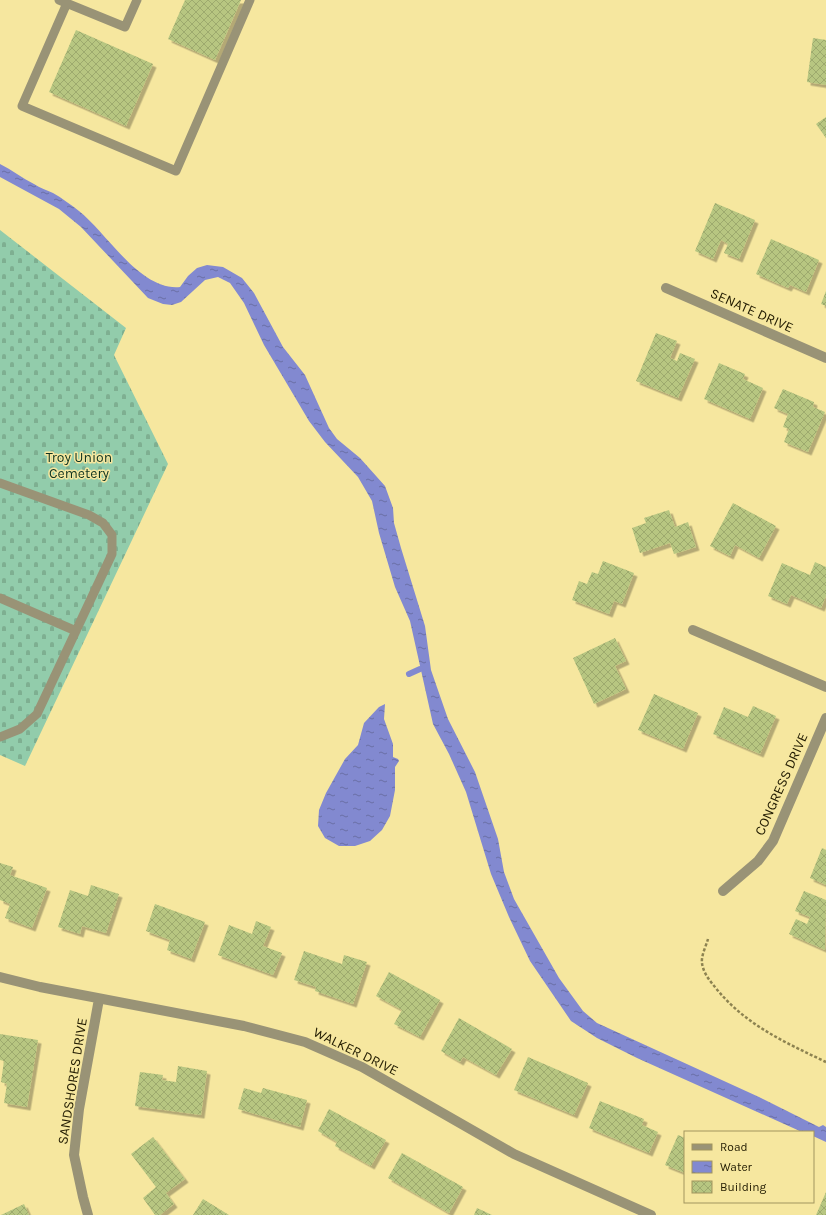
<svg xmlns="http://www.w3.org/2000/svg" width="826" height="1215" viewBox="0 0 826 1215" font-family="Karla,sans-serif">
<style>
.cemetery{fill:url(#cemetery-stones)}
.water{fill:url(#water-ripples)}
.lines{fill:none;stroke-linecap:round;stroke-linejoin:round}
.stream{stroke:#8289d0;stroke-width:6}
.building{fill:url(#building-cross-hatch);filter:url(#shadow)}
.path{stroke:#8d8351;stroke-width:2.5;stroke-dasharray:3 2;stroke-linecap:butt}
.lane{stroke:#999376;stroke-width:9}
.street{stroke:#999376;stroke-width:10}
.labels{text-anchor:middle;stroke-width:3;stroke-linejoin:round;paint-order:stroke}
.street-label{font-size:14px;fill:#211b00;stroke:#f6e79f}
.park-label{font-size:14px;fill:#0f3421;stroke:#f6e79f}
</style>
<defs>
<pattern id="cemetery-stones" width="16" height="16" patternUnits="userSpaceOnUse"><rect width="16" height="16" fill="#92ccab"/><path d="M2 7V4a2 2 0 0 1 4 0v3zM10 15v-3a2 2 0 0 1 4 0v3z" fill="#7eaf91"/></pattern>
<pattern id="water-ripples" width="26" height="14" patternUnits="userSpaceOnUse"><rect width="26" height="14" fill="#8289d0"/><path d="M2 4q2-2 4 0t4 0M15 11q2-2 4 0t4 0" fill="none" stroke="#6a6fa6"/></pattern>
<pattern id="building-cross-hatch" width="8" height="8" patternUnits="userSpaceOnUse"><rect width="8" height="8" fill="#b7c681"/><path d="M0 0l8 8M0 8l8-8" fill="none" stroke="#9daa6e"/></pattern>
<filter id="shadow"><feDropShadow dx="3.5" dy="3.5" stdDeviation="0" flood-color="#0004"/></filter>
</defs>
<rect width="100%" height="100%" fill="#f6e79f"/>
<path class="cemetery" d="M0,230L126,328L114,355L168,464L25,766L0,755Z"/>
<path class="water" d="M0,164C12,170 22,178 34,184C40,188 47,190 53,193C62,198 71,205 79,211C107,233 140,291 180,287L188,276L197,268L207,265L223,267L242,278L254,293L283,347L305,375L329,428L337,439L360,458L385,486L393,508L394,523L401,548L425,626L431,670L448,719L475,772L498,839L504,872L514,899L559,978L583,1011L597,1023L759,1097L819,1127L823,1125L826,1127V1142L813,1136V1132H802L637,1058L597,1038L571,1021L530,961L509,917L491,874L466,792L449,754L433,724L410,621L395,587L379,533L372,501L358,477L325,442L309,421L264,345L244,303L230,283L218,277L205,280L181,302L172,305L163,304L148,298L81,227L59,209L0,177Z
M385,704L384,719L393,744V757L398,759L399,761L395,767V790L390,816L382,830L370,841L355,846H339L325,838L318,826L319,810L326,793L345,759L358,745L364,723L379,707Z"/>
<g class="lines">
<path class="stream" d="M409,674L420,669"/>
</g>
<path class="building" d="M185,0H241L215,60L168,39Z
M76,30L153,64L126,126L49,92Z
M813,38L826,40V85L807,82Z
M826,117V138L816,124Z
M715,203L755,220L739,259L724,253L728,244L721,240L713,259L695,251Z
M771,239L819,260L806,292L790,285L788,288L756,274Z
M826,291V306L821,304Z
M656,333L677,341L670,358L677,361L680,353L695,359L678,398L636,381Z
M719,363L745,374L743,379L763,388L750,419L704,399Z
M783,389L814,402L813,407L825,412L808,452L784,442L789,429L783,427L788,414L774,408Z
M733,503L776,526L759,558L735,545L730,556L710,546Z
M669,510L675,527L688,522L696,547L674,554L670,543L640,553L632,528L646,523L644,518Z
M603,561L634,573L622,604L614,601L609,614L572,600L579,581L587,584L592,572L598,574Z
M815,562L826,567V596L821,608L791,595L787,604L768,596L782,563L810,575Z
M615,638L626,661L615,666L626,689L594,704L573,658Z
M654,694L698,713L683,749L638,730Z
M753,706L776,716L760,754L713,734L724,707L748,717Z
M822,848L826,850V885L810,878Z
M0,863L13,867L10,875L47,888L32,928L5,918L10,904L0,900Z
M91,885L119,894L106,933L82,926L80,934L58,927L70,890L88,896Z
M804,891L826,900L825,950L789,934L796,919L807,924L810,917L795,911Z
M155,904L205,922L191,959L167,950L170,940L146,931Z
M256,921L271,927L263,946L282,953L273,975L218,955L229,925L252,934Z
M304,951L342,964L344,955L367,962L353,1004L315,991L316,987L294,980Z
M389,972L440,1000L420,1037L394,1024L402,1010L376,996Z
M459,1018L512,1049L496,1075L463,1057L460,1062L441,1051Z
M0,1034L38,1040L27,1107L4,1103L7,1084L1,1082L4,1061L0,1060Z
M528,1057L588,1083L574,1115L514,1090Z
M178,1066L207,1071L201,1115L135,1106L140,1072L163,1075L162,1080L176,1082Z
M244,1088L261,1093L263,1088L307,1100L300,1127L238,1109Z
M600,1101L644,1119L642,1125L658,1132L649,1153L589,1128Z
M329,1109L386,1140L371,1166L335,1146L337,1142L318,1131Z
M678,1135L685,1138V1173L665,1165Z
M153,1137L185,1179L166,1193L174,1204L160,1215H155L143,1198L156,1187L131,1154Z
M402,1153L463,1187L449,1213L388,1178Z
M826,1192V1215H816Z
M203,1199L229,1215H193Z
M24,1204L29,1215H1Z
M477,1208L492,1215H474Z"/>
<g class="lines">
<path class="path" d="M708,939C706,946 701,956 702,963C703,972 709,980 715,987C744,1024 784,1042 826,1062"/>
<path class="lane" d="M59,0L125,27L137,0
M67,3L22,106L176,171L250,0
M0,483L89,515L103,523L112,535V554L37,714L20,729L0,737
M0,598L76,631"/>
<path class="street" d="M666,288L826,358
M693,630L826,687
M723,891L758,861L773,841L826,718
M0,977L40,987L244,1026L305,1042L362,1067L514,1154L651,1215
M88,1215L83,1197L74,1155L79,1109L99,999"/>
</g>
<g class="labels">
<g class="street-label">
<text transform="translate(752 310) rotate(24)" y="5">SENATE DRIVE</text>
<text transform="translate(781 784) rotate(-66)" y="5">CONGRESS DRIVE</text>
<text transform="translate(356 1051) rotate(26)" y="5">WALKER DRIVE</text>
<text transform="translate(72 1081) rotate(-81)" y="5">SANDSHORES DRIVE</text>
</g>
<g class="park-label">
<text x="79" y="462">Troy Union<tspan x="79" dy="16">Cemetery</tspan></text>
</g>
</g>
<rect x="684" y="1131" width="130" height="72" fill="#f6e79f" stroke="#a1955f"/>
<rect x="692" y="1144" width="20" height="6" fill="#999376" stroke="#a1955f"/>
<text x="720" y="1151" font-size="12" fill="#211b00">Road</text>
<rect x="692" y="1161" width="20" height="12" fill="url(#water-ripples)" stroke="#a1955f"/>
<text x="720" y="1171" font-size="12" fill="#211b00">Water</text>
<rect x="692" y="1181" width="20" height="12" fill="url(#building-cross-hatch)" stroke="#a1955f"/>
<text x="720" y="1191" font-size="12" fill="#211b00">Building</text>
</svg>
